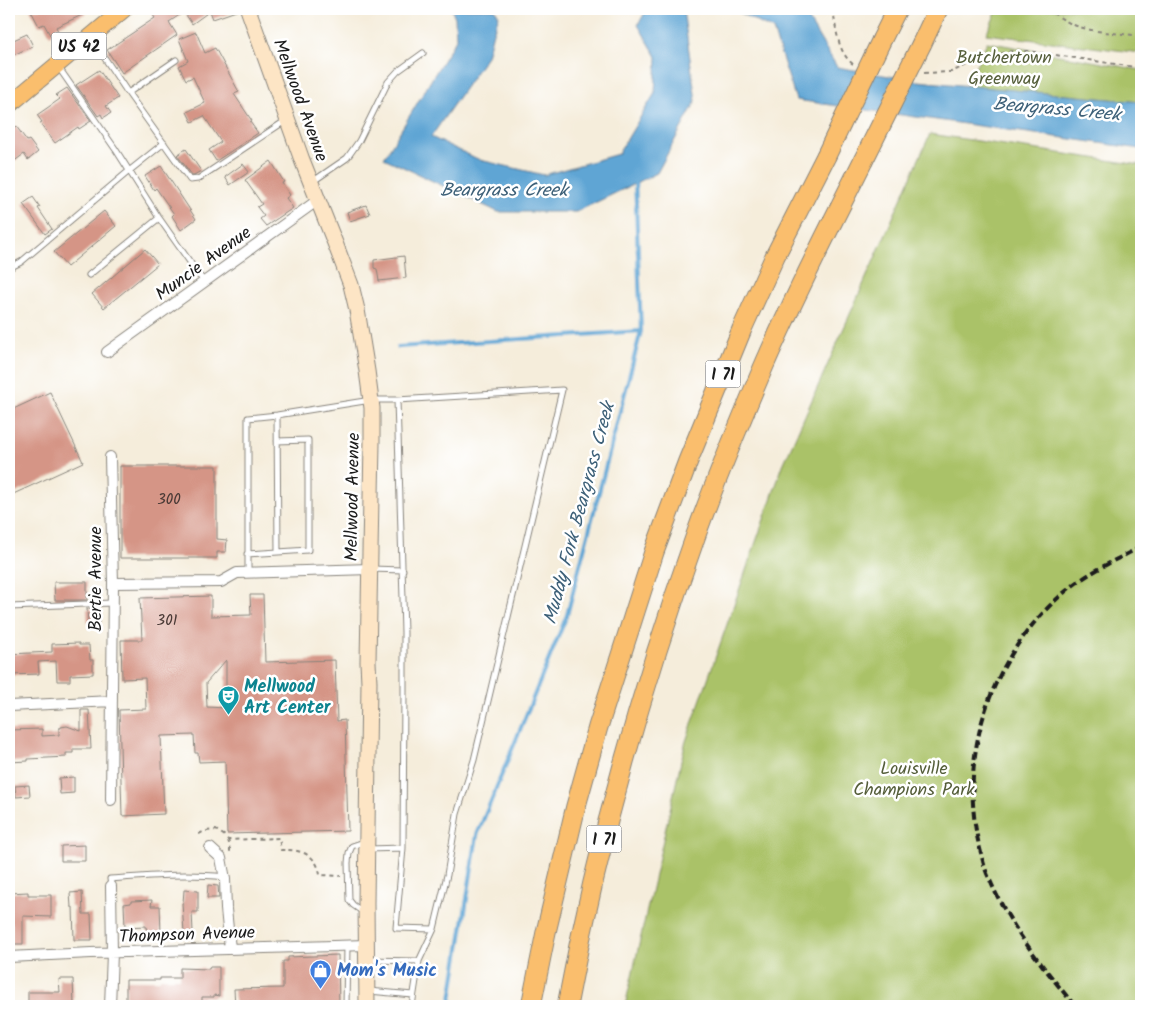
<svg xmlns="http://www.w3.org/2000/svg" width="1150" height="1015" viewBox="0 0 1150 1015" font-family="Kalam,sans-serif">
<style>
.green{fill:#aac267;stroke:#636f42}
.water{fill:#5ea5d4;stroke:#3d6078}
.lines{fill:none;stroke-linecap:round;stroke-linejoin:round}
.stream{stroke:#5ea5d4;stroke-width:4}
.building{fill:#d59586;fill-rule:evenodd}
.lane-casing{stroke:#88847c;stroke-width:7}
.street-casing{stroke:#88847c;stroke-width:12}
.secondary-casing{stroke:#88847c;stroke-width:17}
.primary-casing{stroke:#88847c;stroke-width:18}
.highway-casing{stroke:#88847c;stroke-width:21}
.path{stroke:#88847c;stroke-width:2;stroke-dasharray:4 4;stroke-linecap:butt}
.lane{stroke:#fff;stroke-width:5}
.street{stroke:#fff;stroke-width:10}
.secondary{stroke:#fde5c5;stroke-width:15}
.primary{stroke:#fabe6d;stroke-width:16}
.highway{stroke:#fabe6d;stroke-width:19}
.rail{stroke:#1c1c1c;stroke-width:4;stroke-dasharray:8 4;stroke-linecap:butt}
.highway-bridge-casing{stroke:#88847c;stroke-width:21;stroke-linecap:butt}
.highway-bridge{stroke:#fabe6d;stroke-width:19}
.labels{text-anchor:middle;stroke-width:5;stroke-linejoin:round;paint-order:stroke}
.number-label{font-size:15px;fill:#4a3a36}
.shield{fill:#fff;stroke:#606060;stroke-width:1}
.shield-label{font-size:16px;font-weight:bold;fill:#1c1c1c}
.park-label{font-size:18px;fill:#555e3a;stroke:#fff}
.street-label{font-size:18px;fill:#1c1c1c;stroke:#fff}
.culture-label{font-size:18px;font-weight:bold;fill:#0d838f;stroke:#fff;text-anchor:start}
.shop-label{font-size:18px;font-weight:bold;fill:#366cbe;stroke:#fff;text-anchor:start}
.water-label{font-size:19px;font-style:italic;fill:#3d6078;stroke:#fff}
</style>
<rect width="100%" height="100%" fill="#fff"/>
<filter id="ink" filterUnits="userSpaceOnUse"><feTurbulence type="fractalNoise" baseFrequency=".02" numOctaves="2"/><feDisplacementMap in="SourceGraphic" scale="10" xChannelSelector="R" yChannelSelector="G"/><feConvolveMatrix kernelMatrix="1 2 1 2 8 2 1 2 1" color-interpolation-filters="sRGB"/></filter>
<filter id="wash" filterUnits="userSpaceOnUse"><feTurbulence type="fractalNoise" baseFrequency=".0096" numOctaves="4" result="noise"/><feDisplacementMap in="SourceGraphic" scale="20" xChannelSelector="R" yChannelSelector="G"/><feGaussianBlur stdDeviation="1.12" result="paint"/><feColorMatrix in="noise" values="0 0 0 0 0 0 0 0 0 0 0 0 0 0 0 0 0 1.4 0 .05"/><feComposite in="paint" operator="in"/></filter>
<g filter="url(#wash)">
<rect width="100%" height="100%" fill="#f5eddb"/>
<path class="green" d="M998,9H1141V53L986,34Z
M987,42L1141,70V102L966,86Z
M930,134L1141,165V1006H625L685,744L783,465Z"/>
<path class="water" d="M451,9H495L499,16L493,32L487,56L431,137L480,160L544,175L618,154L655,93L657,57L638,25L647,9H683L696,101L657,173L576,212H498L384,158L456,39L455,17Z
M732,9H802L837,67L918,81L1141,102V149L796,100L773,30Z"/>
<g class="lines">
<path class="stream" d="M398,347L641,331
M450,1006L477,835L567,615L641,331L635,178"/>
</g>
<g id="blocks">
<path class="building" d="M30,9H95L56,27L58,31L50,35L44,24L39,26Z
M149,9H239V10L213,19L210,11L192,24L184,12L169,22L177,35L122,73L107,50L155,18Z
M196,32L205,53L215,48L239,92L234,94L252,121L250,122L258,133L216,161L209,150L221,142L204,116L192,122L187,112L205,103L193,77L186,80L179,66L188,61L179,39Z
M27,34L33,46L9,57V42Z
M99,70L118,98L106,106L111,113L103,118L101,114L98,116L76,85Z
M67,88L91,121L79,129L78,127L55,143L40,123L42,122L37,115L60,99L56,95Z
M16,126L27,141L29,140L38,152L28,160L24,154L9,165V131Z
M186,149L201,171L194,175H192L177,155Z
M271,161L284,182L282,183L290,195L286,198L293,208L266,226L260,219L264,216L257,207L262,204L245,180Z
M243,164L249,172L230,185L225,177Z
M161,166L196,219L181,230L172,216L174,214L156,188L154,190L145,176Z
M33,197L40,207L38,208L52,229L45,234L23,204Z
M366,205L370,214L350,221L347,212Z
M104,211L116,226L67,267L54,252Z
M145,249L158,264L104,308L92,294Z
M404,256L406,278L379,281L377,269L374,268V260Z
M50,392L83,462L9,496V411Z
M120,466H217V539L227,540L226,552H217V558H120Z
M54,582H87V600H55Z
M250,595H263L265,662L335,660L337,721L345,720L348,831L227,834L225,761L199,762L198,753H195L194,735L161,736L164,814L122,816L119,710L146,709L145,678L122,679L121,640H142L140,598L211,596V616L251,615ZM226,660V708L207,707L206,683Z
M98,608L99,623H88L87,609Z
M79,643V645H89L90,660H93V674L70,675V681H57L56,661L38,662L39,674L9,675V654L52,652V644Z
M81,710H89L91,749H73V753H66V757L28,759V761L9,762V730L42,729V736L59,735V728H61V727L67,726L81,731Z
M74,777V793L60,794L59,778Z
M29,785L30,796L16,797L15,786Z
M85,845V861H61V846Z
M208,885L218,886L219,898H207Z
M184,890L198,891V912H192L193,932L184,933L182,903H183Z
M28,892V895H51V917L23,916V944H12V923H9V893Z
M82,892L83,914H91L92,940H74L73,907H71L70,893Z
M152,900L151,906H160L161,933L147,934L146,926L125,927L124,904L131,903V901Z
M338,955L339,1006H235L234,989L283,988V961H288V957Z
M210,967H219V996L214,995V997H202V1006H126V980H160V978H180V968L209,969Z
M59,979H73L74,1005H28V992H60Z"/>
</g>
</g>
<g filter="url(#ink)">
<use href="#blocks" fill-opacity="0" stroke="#88847c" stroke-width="1"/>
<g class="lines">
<defs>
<path id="lane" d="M92,39L128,93L176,60
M59,68L116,150L159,218L204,282
M128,93L190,180L198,179L285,121
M312,182L347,158L359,141L388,82L398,71L423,53
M9,268L21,262L129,171L164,143
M89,275L159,218
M397,400L562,390L474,760L457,814L447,875L434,929L419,961L412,1006
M277,441L308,440V550L278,552
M247,554L278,552L277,415
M371,569L403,570
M248,572V418L277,415L371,400H397L404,632V692L403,848L396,928L434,929
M9,607L112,603
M368,849L403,848
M111,886L110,879C148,876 187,873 225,877
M363,912L353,905L349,900L348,863L349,853L352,846L364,842
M367,960L419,961
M369,991L413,995
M346,1006L347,946"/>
<path id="street" d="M107,352L318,200
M110,457L113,583L111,800
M113,583L221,582L237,573L370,569
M9,706L112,701
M210,848L221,858L225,879L226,909L230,949
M9,957L91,953L367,945
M110,1006L112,953L111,886"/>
<path id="secondary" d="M248,9L302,160L335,243L351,285L357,310L367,371L372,408V442L368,662L369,682L366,903L367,1006"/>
<path id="primary" d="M9,105L124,9"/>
<path id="highway" d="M882,39L897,9
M922,43L938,9
M531,1006L546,932L576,806L598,727L654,552L688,461L742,329L775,256L826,156
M567,1006C597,845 642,686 697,532C717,476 740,422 763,368C793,298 829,229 863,161"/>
</defs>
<use href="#lane" class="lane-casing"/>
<use href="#street" class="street-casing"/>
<use href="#secondary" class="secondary-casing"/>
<use href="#primary" class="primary-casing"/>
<use href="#highway" class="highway-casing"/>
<path class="path" d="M833,9C836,27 837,52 853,64
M1046,9C1055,14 1064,21 1074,25C1095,33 1119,33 1141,36
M1077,9H1079
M924,73L951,72L983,58L1012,51H1027L1049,54L1141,68
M199,834L205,831L216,830L225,836L228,840L279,838L281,850C300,849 317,854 320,875L341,876
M228,840L230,847V852"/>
<use href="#lane" class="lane"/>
<use href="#street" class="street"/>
<use href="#secondary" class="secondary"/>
<use href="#primary" class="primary"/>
<use href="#highway" class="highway"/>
<path class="rail" d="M1075,1006C1042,966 1009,926 989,878C984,868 982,856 979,845C957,752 993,652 1066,591C1089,572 1115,560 1141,547"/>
<defs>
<path id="highway-bridge" d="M826,156L882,39
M863,161L922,43"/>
</defs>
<use href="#highway-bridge" class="highway-bridge-casing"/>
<use href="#highway-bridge" class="highway-bridge"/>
</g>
</g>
<defs>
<symbol id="theatre-pin" viewBox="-11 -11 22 30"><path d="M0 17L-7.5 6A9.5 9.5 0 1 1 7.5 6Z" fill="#0f9aa8" stroke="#fff"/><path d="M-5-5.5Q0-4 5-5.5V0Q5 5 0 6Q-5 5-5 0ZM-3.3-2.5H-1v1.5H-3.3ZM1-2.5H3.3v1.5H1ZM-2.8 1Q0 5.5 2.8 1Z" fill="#fff"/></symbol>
<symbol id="shop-pin" viewBox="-11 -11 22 30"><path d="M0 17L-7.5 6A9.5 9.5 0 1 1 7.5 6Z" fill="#3f7fe0" stroke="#fff"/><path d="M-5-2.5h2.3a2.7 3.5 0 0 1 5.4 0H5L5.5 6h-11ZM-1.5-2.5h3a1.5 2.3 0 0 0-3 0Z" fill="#fff"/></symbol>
</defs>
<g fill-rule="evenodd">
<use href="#theatre-pin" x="216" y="684" width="25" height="34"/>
<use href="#shop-pin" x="308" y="958" width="25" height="34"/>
</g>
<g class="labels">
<g class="number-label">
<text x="169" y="504">300</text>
<text x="167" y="625">301</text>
</g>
<g class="shield">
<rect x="51.5" y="32.5" width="55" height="27" rx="4"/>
<rect x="705.5" y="360.5" width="35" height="27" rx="4"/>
<rect x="586.5" y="825.5" width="35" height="27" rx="4"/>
</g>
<g class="shield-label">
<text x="79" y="52">US 42</text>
<text x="723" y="380">I 71</text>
<text x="604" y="845">I 71</text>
</g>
<g class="park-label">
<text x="1004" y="63">Butchertown<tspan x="1004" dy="21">Greenway</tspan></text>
<text x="914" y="774">Louisville<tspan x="914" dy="21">Champions Park</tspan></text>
</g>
<g class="street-label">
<text transform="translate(301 100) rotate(70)" y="6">Mellwood Avenue</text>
<text transform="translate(203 263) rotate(-36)" y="6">Muncie Avenue</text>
<text transform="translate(352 497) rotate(-89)" y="6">Mellwood Avenue</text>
<text transform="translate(95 579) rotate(-90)" y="6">Bertie Avenue</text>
<text transform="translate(187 934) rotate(-2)" y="6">Thompson Avenue</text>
</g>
<g class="culture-label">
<text x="244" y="692">Mellwood<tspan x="244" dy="21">Art Center</tspan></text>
</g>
<g class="shop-label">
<text x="337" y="976">Mom's Music</text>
</g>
<g class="water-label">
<text transform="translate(1057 108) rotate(5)" y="7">Beargrass Creek</text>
<text x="504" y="196">Beargrass Creek</text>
<text transform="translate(578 513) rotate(-75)" y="7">Muddy Fork Beargrass Creek</text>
</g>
</g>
<rect width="1150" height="1015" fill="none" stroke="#fff" stroke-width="30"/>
</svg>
